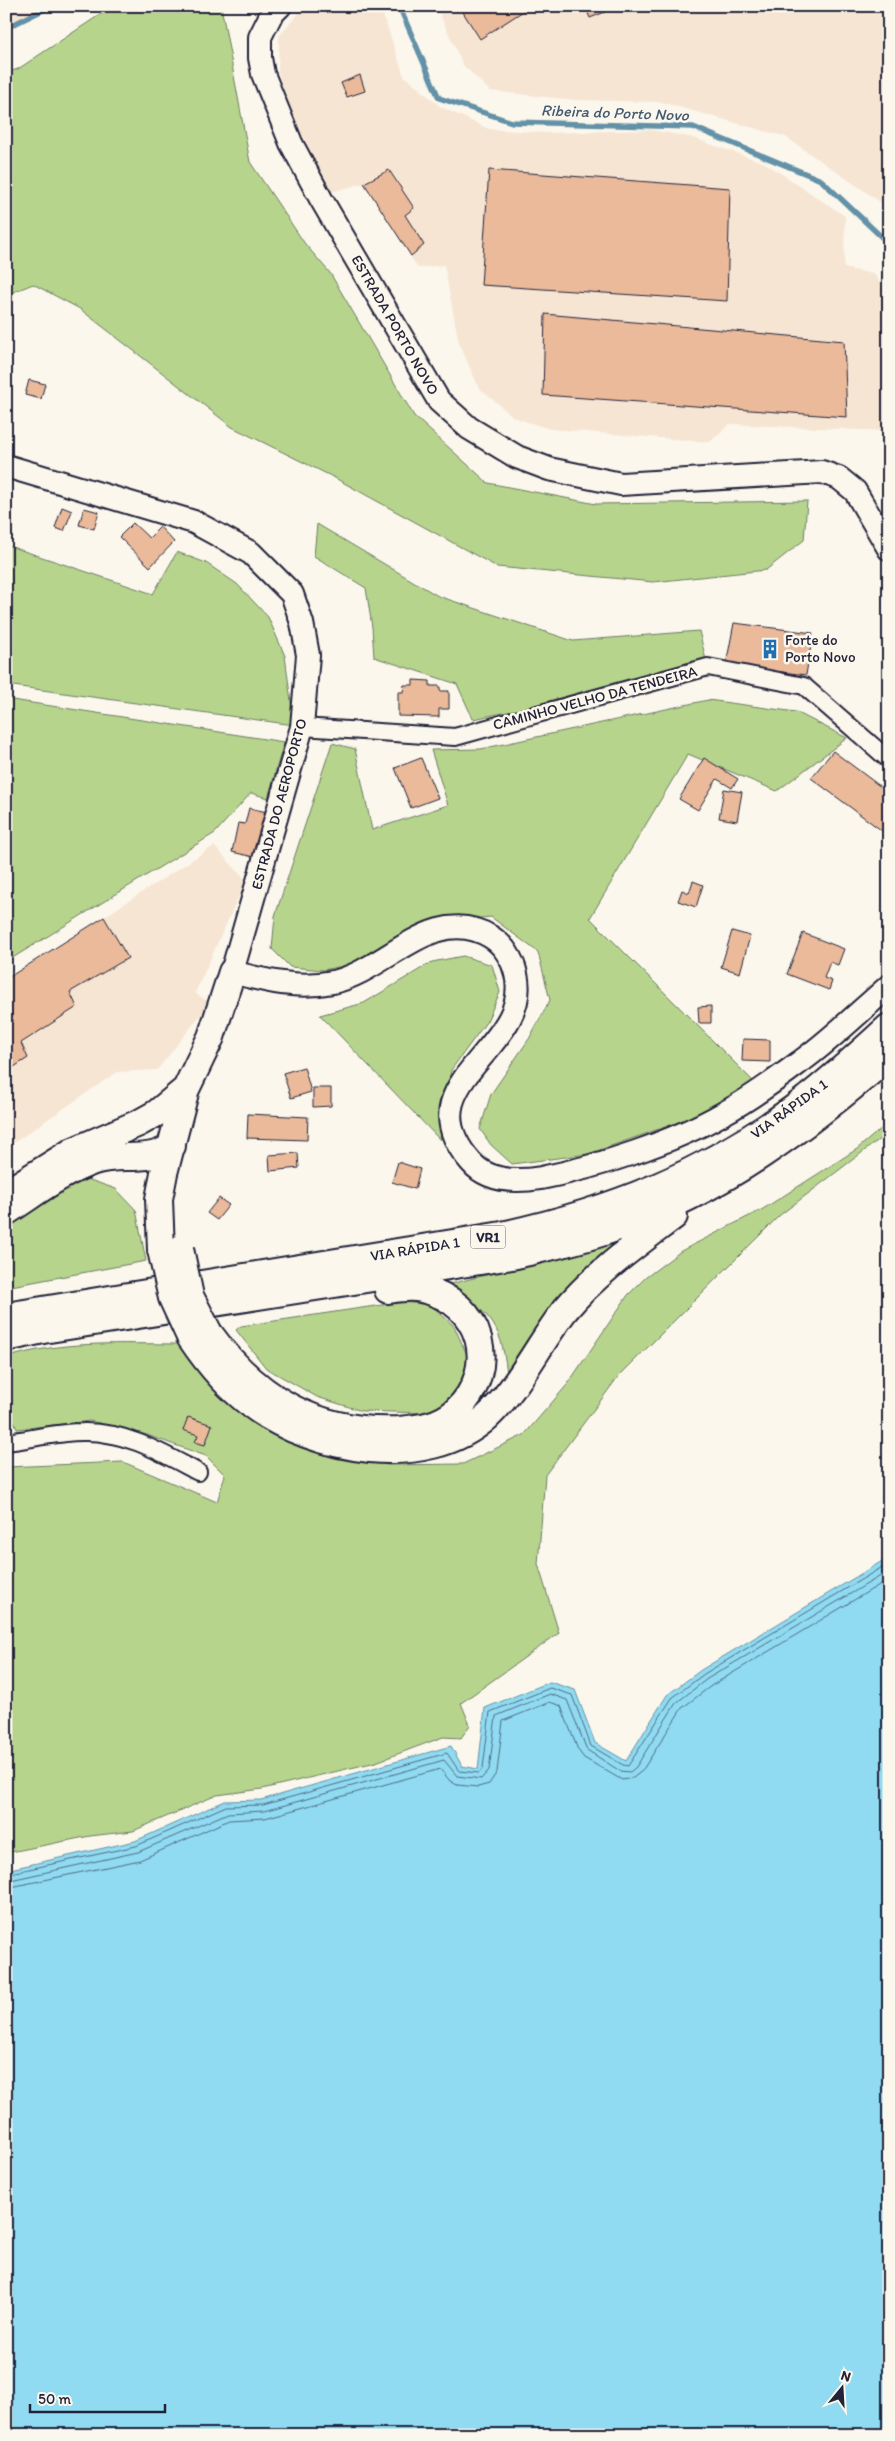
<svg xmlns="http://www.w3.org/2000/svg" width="895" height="2441" viewBox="0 0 895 2441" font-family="Itim,sans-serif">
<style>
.built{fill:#f6e5d3}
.green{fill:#b7d48d;stroke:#6c7b64}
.water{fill:#90dbf1;stroke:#6491a8}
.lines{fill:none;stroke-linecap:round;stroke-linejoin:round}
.shore{stroke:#4e6c84;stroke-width:1}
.stream{stroke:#6491a8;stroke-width:5.5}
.building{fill:#eaba9a;stroke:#22223b}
.minor-casing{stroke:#22223b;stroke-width:20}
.secondary-casing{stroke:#22223b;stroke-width:26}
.trunk-casing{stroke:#22223b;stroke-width:30}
.minor{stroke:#fbf7ec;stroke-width:16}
.secondary{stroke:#fbf7ec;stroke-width:22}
.trunk{stroke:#fbf7ec;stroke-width:26}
.trunk-bridge-casing{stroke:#22223b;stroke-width:30;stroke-linecap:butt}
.trunk-bridge{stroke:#fbf7ec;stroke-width:26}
.labels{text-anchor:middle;stroke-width:5;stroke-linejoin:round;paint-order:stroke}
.shield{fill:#fbf7ec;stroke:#636270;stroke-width:1}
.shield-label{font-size:14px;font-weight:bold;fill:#22223b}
.street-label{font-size:15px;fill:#22223b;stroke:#fbf7ec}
.poi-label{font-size:15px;fill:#22223b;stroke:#fbf7ec;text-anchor:start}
.water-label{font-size:16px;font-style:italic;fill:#435a72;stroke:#fbf7ec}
</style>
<rect width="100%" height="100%" fill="#fbf7ec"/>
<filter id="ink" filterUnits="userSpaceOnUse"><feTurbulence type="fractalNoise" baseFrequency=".02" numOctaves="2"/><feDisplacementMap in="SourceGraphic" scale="10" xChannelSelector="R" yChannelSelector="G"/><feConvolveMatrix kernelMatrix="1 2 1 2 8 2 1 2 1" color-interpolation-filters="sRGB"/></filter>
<g filter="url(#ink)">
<path class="built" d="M6,6H51L6,28Z
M311,6H380L404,76L441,107L489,129L546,133L651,130L690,137L765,163L845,216L844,268L874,274L889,295V427L885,431L730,424L710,442L550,429L515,418L479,388L459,343L444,265L418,268L364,183L331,192L291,112L278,72L279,36L299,13Z
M436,6H889V208L786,137L661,102L574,100L490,91L463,65Z
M214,846L246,880L195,993L210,1003L157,1070L117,1072L6,1148V980Z"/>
<path class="green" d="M113,6H221L250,162L305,244L330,273L414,416L488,483L596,504L807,501L804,540L766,570L653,582L497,567L335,478L232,427L80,309L33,284L6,295V73L18,69Z
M317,524L438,596L573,641L699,631L707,664L593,695L473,719L457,684L374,657L372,627L366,588L314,556Z
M6,545L153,594L177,552L206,563L237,584L268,617L285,656L294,725L6,685Z
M6,699L284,742L268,798L251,793L215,833L6,962Z
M708,700L796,712L847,738L777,791L688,754L590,918L758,1086L716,1109L588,1154L512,1164L491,1145L480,1129L491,1094L529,1039L550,1000L538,952L491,917L427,923L363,962L323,970L290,967L272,949L275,916L332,743L355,749L372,830L448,805L431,750L481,749Z
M463,956L492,965L500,992L487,1021L451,1070L440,1140L320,1015L364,1003L432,962Z
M889,1122V1132L780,1215L618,1377L545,1475L538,1564L559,1633L461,1703L470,1725L461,1738L443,1737L376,1762L262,1789L217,1795L133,1831L90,1836L6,1853V1467L123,1462L217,1502L225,1475L206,1456L144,1434L90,1421L17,1429L6,1403V1358C61,1340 123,1344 180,1344L187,1357L220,1386L319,1447L387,1465L463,1464L524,1435L567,1385L628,1295L645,1278L681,1251L763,1209L857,1149Z
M84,1178L116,1189L136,1210L146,1261L6,1287V1224Z
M626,1240L508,1382C502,1325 494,1315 446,1285Z
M402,1302L431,1305L454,1326L468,1357L466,1387L452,1403L424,1413L362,1411L317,1397L266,1368L236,1330L241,1326Z"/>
<path class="water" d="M889,1557V2435H6V1870L135,1841L225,1801L261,1800L451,1746L462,1766L478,1769L485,1708L550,1682L575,1690L595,1743L626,1761L667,1695L701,1670Z"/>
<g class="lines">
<path class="shore" d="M6,1874L136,1846L226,1806L263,1805L447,1753L459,1771L479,1773L483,1768L490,1712L550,1688L572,1695L591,1746L623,1765L628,1766L672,1698L704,1674L889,1563
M6,1881L138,1852L228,1813L264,1811L444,1760L457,1776L481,1779L489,1770L496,1716L550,1694L567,1700L587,1750L620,1771L630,1772L636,1767L676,1703L707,1679L889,1571
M6,1888L140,1860L229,1820L265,1818L440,1769L450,1781L457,1785L478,1787L489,1784L497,1772L503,1721L550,1702L561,1706L578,1750L584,1758L622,1780L633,1778L642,1771L682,1708L711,1686L889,1579"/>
<path class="stream" d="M399,6L439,98L512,122L693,127L821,180L889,244
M6,28L51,6"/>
</g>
<path class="building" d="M459,6H531L480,39Z
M585,6H603L605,12L590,18Z
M360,75L365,91L347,97L341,83Z
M389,170L414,208L405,215L424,245L411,256L364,183Z
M489,170L730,188L727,301L481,285Z
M545,314L844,341L847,417L543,395Z
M29,380L45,384L41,399L25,395Z
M62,507L72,511L64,531L55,528Z
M84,508L99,512L94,529L79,525Z
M133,523L149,538L160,527L174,542L150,567L119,537Z
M734,623L813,633L806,675L726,665Z
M413,680L430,681V686H440V691H449V709H439V717L398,716V692H403L404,685H413Z
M833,751L889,793V836L811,778Z
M421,758L438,798L411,808L395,768Z
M704,758L738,779L732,788L717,779L698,810L679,799Z
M724,789L742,792L737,821L719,818Z
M249,808L267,812L258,858L232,852L238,823L245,824Z
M693,881L703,885L696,907L678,901L682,890L689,893Z
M104,917L128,958L70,992L77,1007L21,1043L28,1058L6,1072V979Z
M732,931L750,936L740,973L721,967Z
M803,933L844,949L838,965L830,962L824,978L832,981L829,990L787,974Z
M711,1006V1023H699L698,1007Z
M743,1039L770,1040V1062L742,1061Z
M304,1067L311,1092L291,1098L283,1073Z
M313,1088H331V1106L313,1107Z
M248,1114L308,1117L307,1140L247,1138Z
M298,1153L299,1168L270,1171L269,1155Z
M398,1162L420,1169L415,1189L392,1182Z
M219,1198L229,1205L217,1220L207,1213Z
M188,1417L212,1425L205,1445L195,1442L198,1435L183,1430Z"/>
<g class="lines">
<defs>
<path id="minor" d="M302,727L455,737L708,667L804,686L889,760
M6,1442C31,1439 58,1432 83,1432C126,1431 162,1453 198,1472"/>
<path id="secondary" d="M280,6L271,15L260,37V58L263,74L291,143L321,199L439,401L469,428L517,457L549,469L621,484L822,472L839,478L855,491L889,549
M6,466L194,522L251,553L292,594L302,623L308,655L302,727L232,972C266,981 298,989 333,982C386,971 434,902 491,937C504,945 513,960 516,974C534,1049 400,1082 471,1162C488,1182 517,1182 541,1178C598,1167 674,1142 724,1113C750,1099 776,1080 800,1062C831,1040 860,1011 889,986"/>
<path id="trunk" d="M6,1193L73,1151L139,1123L157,1113L186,1089
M6,1212C34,1194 62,1172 94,1161C120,1152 149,1164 172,1146
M161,1250L159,1199L164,1173L186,1089L211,1037L232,972
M6,1316L502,1235C612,1211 702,1175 793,1109C827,1084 858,1055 889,1027
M209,1333C257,1399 317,1434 399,1430C419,1428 440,1426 456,1411C500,1369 483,1302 422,1289C411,1286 400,1288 388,1290
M190,1337C208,1364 227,1387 253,1406C314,1451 426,1472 487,1417C516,1391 540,1342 565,1310C596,1273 636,1245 674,1216
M6,1338L43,1330L512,1256C548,1247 584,1240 618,1227C723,1190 806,1128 889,1056"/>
</defs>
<use href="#minor" class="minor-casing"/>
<use href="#secondary" class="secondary-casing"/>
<use href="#trunk" class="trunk-casing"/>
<use href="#minor" class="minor"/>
<use href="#secondary" class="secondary"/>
<use href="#trunk" class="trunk"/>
<defs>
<path id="trunk-bridge" d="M180,1249L190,1296L209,1333
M161,1250L172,1298L190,1337"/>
</defs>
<use href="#trunk-bridge" class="trunk-bridge-casing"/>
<use href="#trunk-bridge" class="trunk-bridge"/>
</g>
</g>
<defs>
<symbol id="building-bare" viewBox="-9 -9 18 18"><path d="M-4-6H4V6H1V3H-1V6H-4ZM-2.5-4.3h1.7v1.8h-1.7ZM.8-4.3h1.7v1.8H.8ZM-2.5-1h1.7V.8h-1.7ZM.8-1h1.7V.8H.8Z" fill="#1f6fb2" stroke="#fbf7ec" stroke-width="2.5" paint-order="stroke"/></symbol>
</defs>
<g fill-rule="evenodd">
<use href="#building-bare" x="756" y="635" width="28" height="28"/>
</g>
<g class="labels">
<rect class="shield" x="470.5" y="1225.5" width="35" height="23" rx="4"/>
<g class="shield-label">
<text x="488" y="1242">VR1</text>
</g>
<g class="street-label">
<text transform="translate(395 325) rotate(60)" y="5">ESTRADA PORTO NOVO</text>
<text transform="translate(595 698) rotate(-15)" y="5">CAMINHO VELHO DA TENDEIRA</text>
<text transform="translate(279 804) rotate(-75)" y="5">ESTRADA DO AEROPORTO</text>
<text transform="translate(789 1109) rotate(-36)" y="5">VIA RÁPIDA 1</text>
<text transform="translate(415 1249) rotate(-9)" y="5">VIA RÁPIDA 1</text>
</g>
<g class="poi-label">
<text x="785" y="645">Forte do<tspan x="785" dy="17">Porto Novo</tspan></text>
</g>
<g class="water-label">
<text transform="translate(615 112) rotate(2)" y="6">Ribeira do Porto Novo</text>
</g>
</g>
<rect width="895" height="2441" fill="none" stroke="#fbf7ec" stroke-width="25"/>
<rect x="12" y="12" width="870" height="2416" fill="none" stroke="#22223b" stroke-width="2" filter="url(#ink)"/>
<g transform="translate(842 2388) rotate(18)" stroke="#fbf7ec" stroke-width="4" paint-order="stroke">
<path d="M0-4L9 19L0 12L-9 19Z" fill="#22223b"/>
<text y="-8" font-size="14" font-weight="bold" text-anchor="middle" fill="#22223b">N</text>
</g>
<path d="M30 2404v8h135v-8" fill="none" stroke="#22223b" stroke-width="2.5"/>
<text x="38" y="2404" font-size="15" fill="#22223b" stroke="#fbf7ec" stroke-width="4" paint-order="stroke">50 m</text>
</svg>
